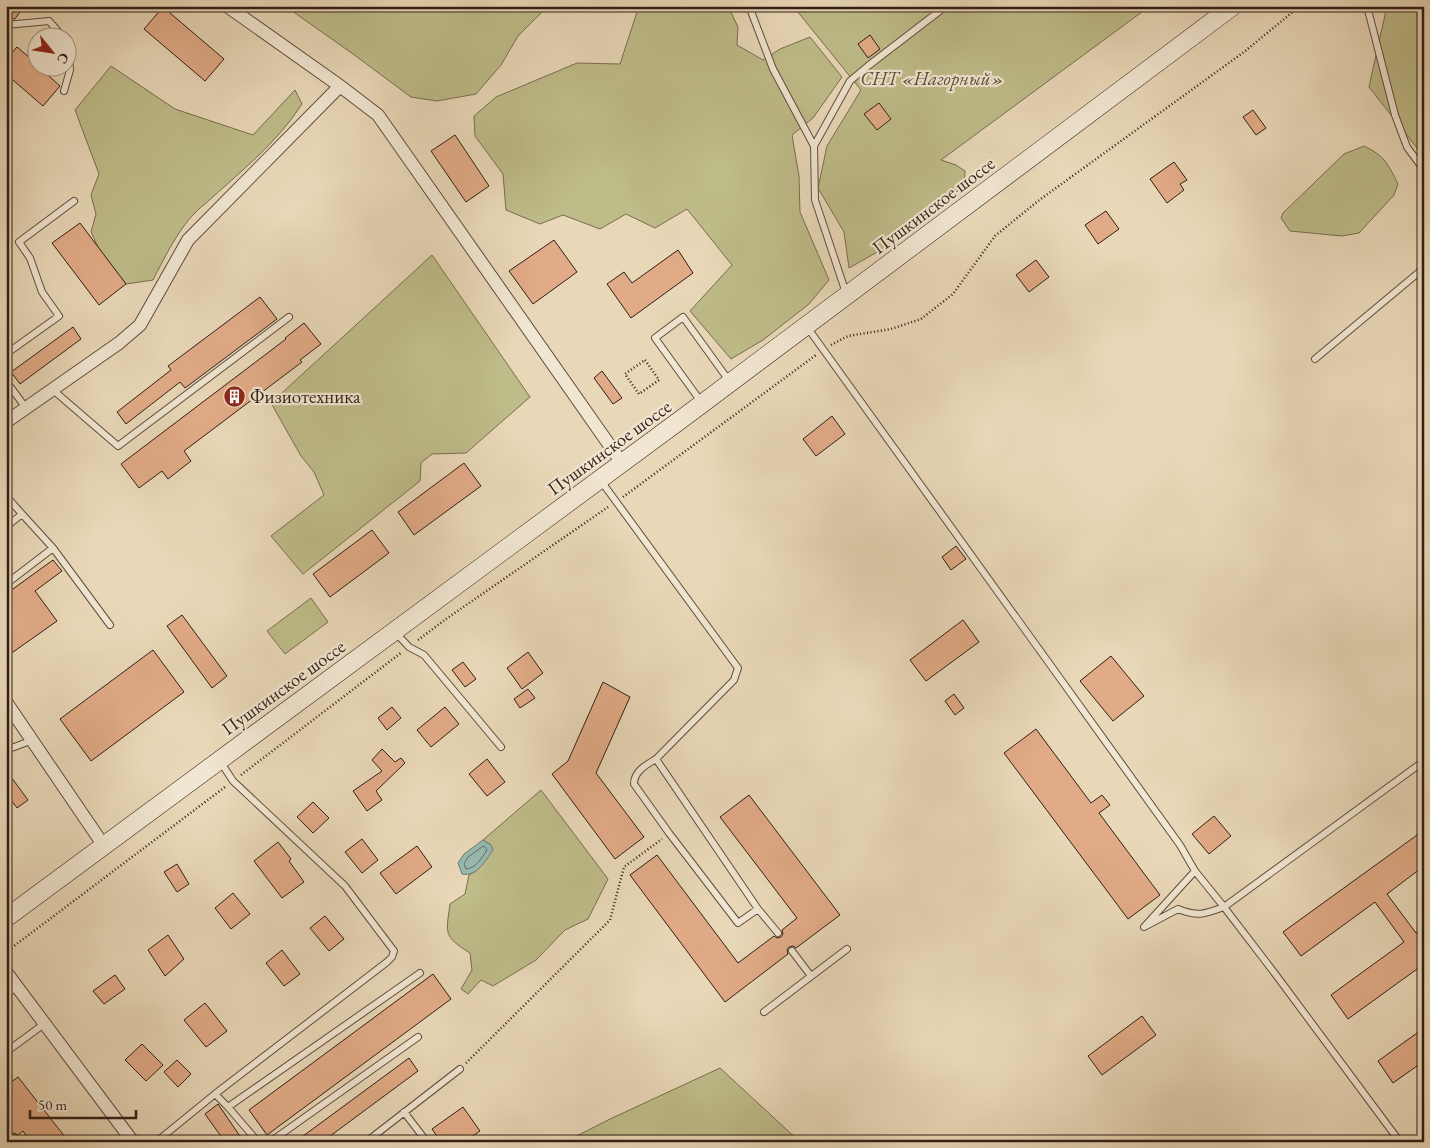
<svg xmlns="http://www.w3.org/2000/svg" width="1430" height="1148" viewBox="0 0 1430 1148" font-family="'EB Garamond',serif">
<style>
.green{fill:#bebc89;stroke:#786d50}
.water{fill:#97b9b0;stroke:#6e7b73}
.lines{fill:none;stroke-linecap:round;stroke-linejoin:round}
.shore{stroke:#646c64;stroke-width:1}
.building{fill:#e1ab87;stroke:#311e17}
.service-casing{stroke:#5f4c3f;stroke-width:8}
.minor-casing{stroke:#5f4c3f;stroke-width:14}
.secondary-casing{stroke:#311e17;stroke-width:19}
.path{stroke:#311e17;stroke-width:2.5;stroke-dasharray:1 2.5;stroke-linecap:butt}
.service{stroke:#f1e6d1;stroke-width:6}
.minor{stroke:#f1e6d1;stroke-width:12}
.secondary{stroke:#f1e6d1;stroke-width:18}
.labels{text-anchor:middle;stroke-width:4.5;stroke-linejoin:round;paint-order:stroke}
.park-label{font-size:19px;font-style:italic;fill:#5b4d39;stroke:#f1e6d1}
.street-label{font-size:19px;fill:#311e17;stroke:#f1e6d1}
.poi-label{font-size:19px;fill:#311e17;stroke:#f1e6d1;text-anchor:start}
</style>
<rect width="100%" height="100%" fill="#e9d8b8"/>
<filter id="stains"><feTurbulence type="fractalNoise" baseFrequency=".004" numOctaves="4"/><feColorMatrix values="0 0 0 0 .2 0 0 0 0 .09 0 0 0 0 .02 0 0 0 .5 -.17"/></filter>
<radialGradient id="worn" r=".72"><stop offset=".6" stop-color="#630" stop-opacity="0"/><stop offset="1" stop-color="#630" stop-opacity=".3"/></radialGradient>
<path class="green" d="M285,6H548L518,36L501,65L476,94L437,101L411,97L353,54Z
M639,6H728L738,27L737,45L763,60L780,49L810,37L842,77L813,118L792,135L799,176L800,212L829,280L809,304L763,340L731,359L690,311L732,265L687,209L655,228L626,214L600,229L563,215L540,224L506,210L503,174L475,136L474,116L496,97L577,63L620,64Z
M793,6H1150L941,160L956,165L965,171L964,186L888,246L849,268L844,232L818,188L827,146L861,90Z
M1387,6H1424V157L1369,87Z
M111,66L175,109L253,135L295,90L302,104C277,143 239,173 205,204C182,221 166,255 153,280L126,284L99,249L91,232L96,214L91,195L99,174L75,110Z
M1364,146C1385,156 1388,164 1398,184L1394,195L1359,233L1342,236L1290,231L1281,218L1283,213L1344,154Z
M432,255L530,397L466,453L432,454L421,463L420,481L303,574L271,536L324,495L314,472L301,456L271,403Z
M311,598L328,622L285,654L267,631Z
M541,790L608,879L588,919L565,930L536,960L493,986L481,980L468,994L461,989L472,970L470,953C443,936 446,934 450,904L465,894L469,875L476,871L491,845L483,840Z
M720,1068L800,1142H565L608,1120Z"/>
<path class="water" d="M483,840L491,845L493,850C485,861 477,877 462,874L458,863L464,854Z"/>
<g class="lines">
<path class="shore" d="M484,846L487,850C482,858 476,868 466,869L464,864L468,857L482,847Z"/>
</g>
<path class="building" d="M6,6H24L15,19H13L6,14Z
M163,7L224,59L205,81L144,29Z
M870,35L880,49L868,58L858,44Z
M17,47L38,65V68H40L60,86L43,106L6,74V59Z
M879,103L891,119L877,130L864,114Z
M1253,110L1266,128L1256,135L1243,117Z
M455,135L489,186L466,202L431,151Z
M1174,162L1187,180L1180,184L1184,190L1167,203L1150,179Z
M1106,211L1119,229L1098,244L1085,225Z
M80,223L126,284L99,305L52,243Z
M554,240L577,272L533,304L509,271Z
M678,250L693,273L631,318L607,284L624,272L632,283Z
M1036,260L1049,277L1029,292L1016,275Z
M260,297L277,319L185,388L180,382L126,424L117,412L171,370L168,366Z
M304,323L321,344L300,360L302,362L184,451L191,461L168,479L162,471L139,488L121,464L286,339L285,338Z
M73,327L81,339L20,384L11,372Z
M602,371L622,398L613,404L594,378Z
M832,416L845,434L816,456L803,439Z
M464,463L481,486L414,535L398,512Z
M372,530L389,553L330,597L313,574Z
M956,546L966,559L951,570L942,557Z
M53,560L62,571L35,591L57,621L6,657V594Z
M182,615L227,676L212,688L167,626Z
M963,620L979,642L926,681L910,660Z
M153,650L184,692L91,761L60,719Z
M528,652L543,673L522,689L507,668Z
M1111,656L1144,696L1113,721L1080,681Z
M463,662L476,679L465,687L452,670Z
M603,682L630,697L596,773L644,837L615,859L552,774L568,761Z
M528,689L535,698L520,708L514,699Z
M954,694L964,708L955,715L945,701Z
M392,707L401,718L387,730L378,718Z
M445,707L459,724L431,747L417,730Z
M1036,729L1091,803L1102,795L1110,805L1099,813L1160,895L1128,919L1004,753Z
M382,749L395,762L401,758L405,763L376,791L382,800L367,811L353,791L382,771L372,760Z
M487,759L505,782L487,796L469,774Z
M6,770L28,800L17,808L6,793Z
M749,795L840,915L796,948L793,946L789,947L787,950L788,954L725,1002L630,875L657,855L738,963L774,936L777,938L781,937L783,934L782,930L797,918L720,817Z
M313,802L329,818L313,833L297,817Z
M1214,816L1231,836L1209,854L1192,834Z
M1424,830V866L1387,894L1416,933L1424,928V964L1348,1019L1331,995L1404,942L1375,902L1301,956L1283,932Z
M362,839L378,860L362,873L345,852Z
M278,842L291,859L289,861L304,882L282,898L254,861Z
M417,846L432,867L396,894L380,873Z
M177,864L189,884L177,892L164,872Z
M233,893L250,914L231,929L215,908Z
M325,916L344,939L329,951L310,928Z
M168,935L184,959L165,976L148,950Z
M282,950L300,974L284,986L266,963Z
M433,974L451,999L267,1135L249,1110Z
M115,975L125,989L104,1004L93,991Z
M205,1003L227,1031L206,1047L184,1020Z
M1142,1016L1156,1035L1102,1075L1088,1056Z
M1424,1028V1061L1393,1083L1378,1061Z
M142,1044L163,1065L146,1081L125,1060Z
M409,1058L418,1071L322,1142H295Z
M177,1060L191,1074L178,1087L164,1072Z
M18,1077L69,1142H31L23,1131L18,1135L15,1133L11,1134L9,1137L10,1141L6,1142V1120L11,1116L6,1110V1086Z
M218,1104L244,1142H225L205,1114Z
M463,1107L480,1131L464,1142H441L432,1129Z"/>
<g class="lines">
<defs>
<path id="service" d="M749,6L773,69L814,146
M1367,6L1395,115L1407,147L1424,170
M6,25L49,21L64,38
M64,91L70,70L68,41
M846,293L815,200L814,146L850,81L868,66L946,6
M807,327L1180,845L1195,871L1224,907L1424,761
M6,354L59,316L42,292L30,258L19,242L74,201
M1315,359L1424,268
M6,381L26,408
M53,390L118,446L289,317
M702,403L655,338L683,317L730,382
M601,481L738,668L734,680L656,759C646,765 634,771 634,784L669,833L738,923L758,909
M6,496L22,514
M6,527L22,514L53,548L110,625
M6,584L53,548
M395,632L409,647L424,655L501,747
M6,750L33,740
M656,759L758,909L778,933
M1195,871L1144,927L1178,909C1198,917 1205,914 1224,907L1276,975L1400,1142
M792,951L811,976
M6,995L16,987
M764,1012L847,949
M6,1052L44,1024
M215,1094L387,962L392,957L394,951L345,886L233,781L220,761
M228,1107L258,1142
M404,1112L427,1142
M14,1138L17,1142
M156,1142L215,1094L228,1107L420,973
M270,1142L418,1037
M366,1142L460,1069
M489,1142H491"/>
<path id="minor" d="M227,6L340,86L378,115L622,463
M6,422L119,343L140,325L188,240L340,86
M6,702L104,846
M6,972L133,1142"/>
<path id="secondary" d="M6,918L687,415L1233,6"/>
</defs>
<use href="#service" class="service-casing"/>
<use href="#minor" class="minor-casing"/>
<use href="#secondary" class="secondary-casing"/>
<path class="path" d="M831,345L848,336L891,329L921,319L953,294L995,236L1038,201L1244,52L1300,6
M645,360L659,380L639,394L625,374Z
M623,497L816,355
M418,640L446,619L608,507
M241,775L402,652
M6,952L225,787
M466,1063L610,920L624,867L662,839"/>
<use href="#service" class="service"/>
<use href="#minor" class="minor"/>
<use href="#secondary" class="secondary"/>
</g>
<defs>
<symbol id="building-disc" viewBox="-11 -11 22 22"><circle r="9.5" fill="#8f2418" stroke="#f1e6d1"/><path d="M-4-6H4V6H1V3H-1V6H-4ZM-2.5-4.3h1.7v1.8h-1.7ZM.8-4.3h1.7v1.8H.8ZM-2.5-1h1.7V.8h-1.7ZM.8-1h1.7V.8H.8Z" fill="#fff"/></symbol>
</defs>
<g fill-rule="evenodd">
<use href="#building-disc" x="222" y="384" width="25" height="25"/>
</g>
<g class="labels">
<g class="park-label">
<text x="932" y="85">СНТ «Нагорный»</text>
</g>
<g class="street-label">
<text transform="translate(933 205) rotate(-37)" y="7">Пушкинское шоссе</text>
<text transform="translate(609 447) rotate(-36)" y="7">Пушкинское шоссе</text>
<text transform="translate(283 687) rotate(-36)" y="7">Пушкинское шоссе</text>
</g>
<g class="poi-label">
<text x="250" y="403">Физиотехника</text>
</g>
</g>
<rect width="1430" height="1148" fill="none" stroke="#e9d8b8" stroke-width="25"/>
<rect x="8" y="8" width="1415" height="1133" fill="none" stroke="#311e17" stroke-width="2.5"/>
<rect x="12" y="12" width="1405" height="1123" fill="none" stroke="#311e17"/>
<g transform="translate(52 52) rotate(120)"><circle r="24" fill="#f1e6d1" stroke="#a49687"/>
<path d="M0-4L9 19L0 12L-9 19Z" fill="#8f2418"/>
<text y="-8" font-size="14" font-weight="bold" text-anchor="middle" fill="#311e17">С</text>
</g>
<path d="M30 1110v8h106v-8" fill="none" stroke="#311e17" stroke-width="2.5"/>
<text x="38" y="1110" font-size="15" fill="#311e17" stroke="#f1e6d1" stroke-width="4" paint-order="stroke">50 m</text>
<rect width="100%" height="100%" filter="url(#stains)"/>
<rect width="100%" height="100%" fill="url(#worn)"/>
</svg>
